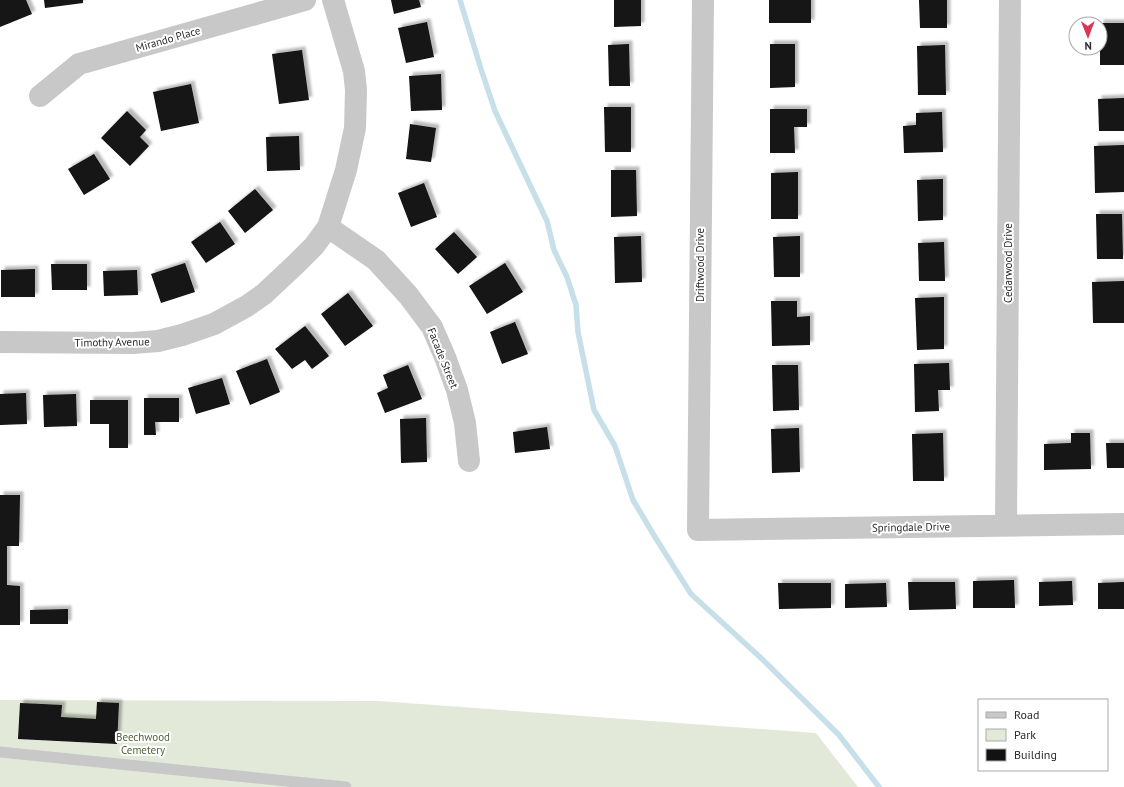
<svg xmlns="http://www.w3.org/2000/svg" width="1124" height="787" viewBox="0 0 1124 787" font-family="'PT Sans',sans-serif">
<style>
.green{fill:#e3e9d9}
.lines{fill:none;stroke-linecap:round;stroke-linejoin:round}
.stream{stroke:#c6dfe8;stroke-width:5.5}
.building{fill:#121212;filter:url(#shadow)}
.lane{stroke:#c8c8c8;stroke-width:11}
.street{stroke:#c8c8c8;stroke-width:22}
.labels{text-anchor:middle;stroke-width:4;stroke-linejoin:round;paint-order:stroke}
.street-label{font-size:11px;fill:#2b2b2b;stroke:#fff}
.park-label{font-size:11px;fill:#53643c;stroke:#fff}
</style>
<defs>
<filter id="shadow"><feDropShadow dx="3.5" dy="-3.5" stdDeviation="1" flood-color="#0004"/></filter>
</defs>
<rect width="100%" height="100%" fill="#fff"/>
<path class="green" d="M0,700L379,701L816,733L858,787H0Z"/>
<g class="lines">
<path class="stream" d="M460,0L481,69L495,111L547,221L554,250L567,277L576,305L578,332L594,410L615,446L633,500L655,537L691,594L761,658L839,735L879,787"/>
</g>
<path class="building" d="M0,0H26L32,14L0,27Z
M44,0H83V3L45,8Z
M391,0H419L421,7L394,14Z
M614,0H641V26L614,27Z
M769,0H811V23H769Z
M919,0H947V28H920Z
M427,22L434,57L406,63L398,28Z
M1100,23H1124V65H1100Z
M629,44L630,86H609L608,45Z
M770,44H795V87L770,88Z
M945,45L946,95H918L917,46Z
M302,50L309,100L279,104L272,54Z
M441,74L442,110L411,111L409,76Z
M191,84L199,123L161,131L153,92Z
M1124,98V131H1099L1098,99Z
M604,107H631V152H605Z
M770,109H807V127H794L795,153H770Z
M127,111L146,130L140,137L149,146L130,166L101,138Z
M942,112L943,152L904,153L903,126L916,125V113Z
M410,124L436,128L431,162L406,159Z
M299,136L300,170L267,171L266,137Z
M1124,145V192L1095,193L1094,146Z
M94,154L110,179L84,195L68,169Z
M611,170H636L637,216L611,217Z
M798,172V219H771V173Z
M943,179V220L918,221L917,180Z
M424,183L437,217L411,227L398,193Z
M255,189L273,210L245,233L228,211Z
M1096,214H1122L1123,259H1097Z
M220,222L235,244L206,263L191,242Z
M454,232L477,257L458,274L435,249Z
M641,236L642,282L615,283L614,237Z
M800,236V277H774L773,237Z
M944,242L945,281H919L918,243Z
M185,263L195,292L161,303L151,274Z
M505,263L523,292L487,314L469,286Z
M51,264H87V290H52Z
M35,269V297H1V270Z
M137,270L138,295L104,296L103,271Z
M1124,281V323H1093L1092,282Z
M348,293L373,326L345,346L321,314Z
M944,297V349L917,350L915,298Z
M771,301H797V317L810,316V345L772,346Z
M515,322L528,354L502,364L490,332Z
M305,326L329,356L312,369L305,360L292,369L275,349Z
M267,359L280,392L250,405L236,371Z
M949,363L950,390H938L939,411L915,412L914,364Z
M408,365L422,399L385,413L377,393L388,388L383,375Z
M772,365H798L799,410L773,411Z
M222,378L230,404L196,414L188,388Z
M26,393L27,424L0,425V394Z
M76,394L77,426L44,427L43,395Z
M144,398H179V422H155L156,435H144Z
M90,400H128V448H109V424H90Z
M426,418L427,462L401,463L400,419Z
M547,427L550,449L515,453L513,432Z
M799,428L800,472L772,473L771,429Z
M943,433L944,481H913L912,434Z
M1071,433H1090L1091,469L1044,470V444L1071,443Z
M1106,443H1124V468H1107Z
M0,495H20L19,546H7V585L20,586V625H0Z
M1014,580L1015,608H973V581Z
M1072,581L1073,605L1039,606V582Z
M908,582H955L956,609L909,610Z
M1124,582V609H1098V583Z
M778,583H831V608L779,609Z
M886,583L887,607L845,608V584Z
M68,609V624H30V610Z
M97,702L119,703L117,744L18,739L20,703L62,705L61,717L96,719Z"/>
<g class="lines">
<path class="lane" d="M0,752L346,787"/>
<path class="street" d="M703,0L698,530L1124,524
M40,96L79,64L305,0
M328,227L376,260L408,295L432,327L445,357L457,390L465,423L469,461
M0,342L133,343L158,341L182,335L214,324L247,306L264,294L296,264L314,246L328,227L346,170L355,128L356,90L354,71L333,0
M1006,525L1010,0"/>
</g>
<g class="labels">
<g class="street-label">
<text transform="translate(168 39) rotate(-16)" y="4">Mirando Place</text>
<text transform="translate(1008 263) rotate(-90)" y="4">Cedarwood Drive</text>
<text transform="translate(700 265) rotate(-90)" y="4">Driftwood Drive</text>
<text transform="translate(112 342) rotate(-1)" y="4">Timothy Avenue</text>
<text transform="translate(443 358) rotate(68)" y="4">Facade Street</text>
<text transform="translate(911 527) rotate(-1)" y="4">Springdale Drive</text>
</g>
<g class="park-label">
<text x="143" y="741">Beechwood<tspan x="143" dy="13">Cemetery</tspan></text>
</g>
</g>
<rect x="978" y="699" width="130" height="72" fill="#ffffff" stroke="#aaaaaa"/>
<rect x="986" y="712" width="20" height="6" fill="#c8c8c8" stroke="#aaaaaa"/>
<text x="1014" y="719" font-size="12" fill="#2b2b2b">Road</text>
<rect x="986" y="729" width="20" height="12" fill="#e3e9d9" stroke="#aaaaaa"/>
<text x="1014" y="739" font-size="12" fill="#2b2b2b">Park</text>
<rect x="986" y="749" width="20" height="12" fill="#121212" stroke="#aaaaaa"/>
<text x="1014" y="759" font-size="12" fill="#2b2b2b">Building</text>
<g transform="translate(1088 36) rotate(179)"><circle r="19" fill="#ffffff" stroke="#aaaaaa"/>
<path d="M0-3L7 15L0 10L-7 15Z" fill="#da3655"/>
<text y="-6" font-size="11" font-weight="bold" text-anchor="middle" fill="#2b2b2b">N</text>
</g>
</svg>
